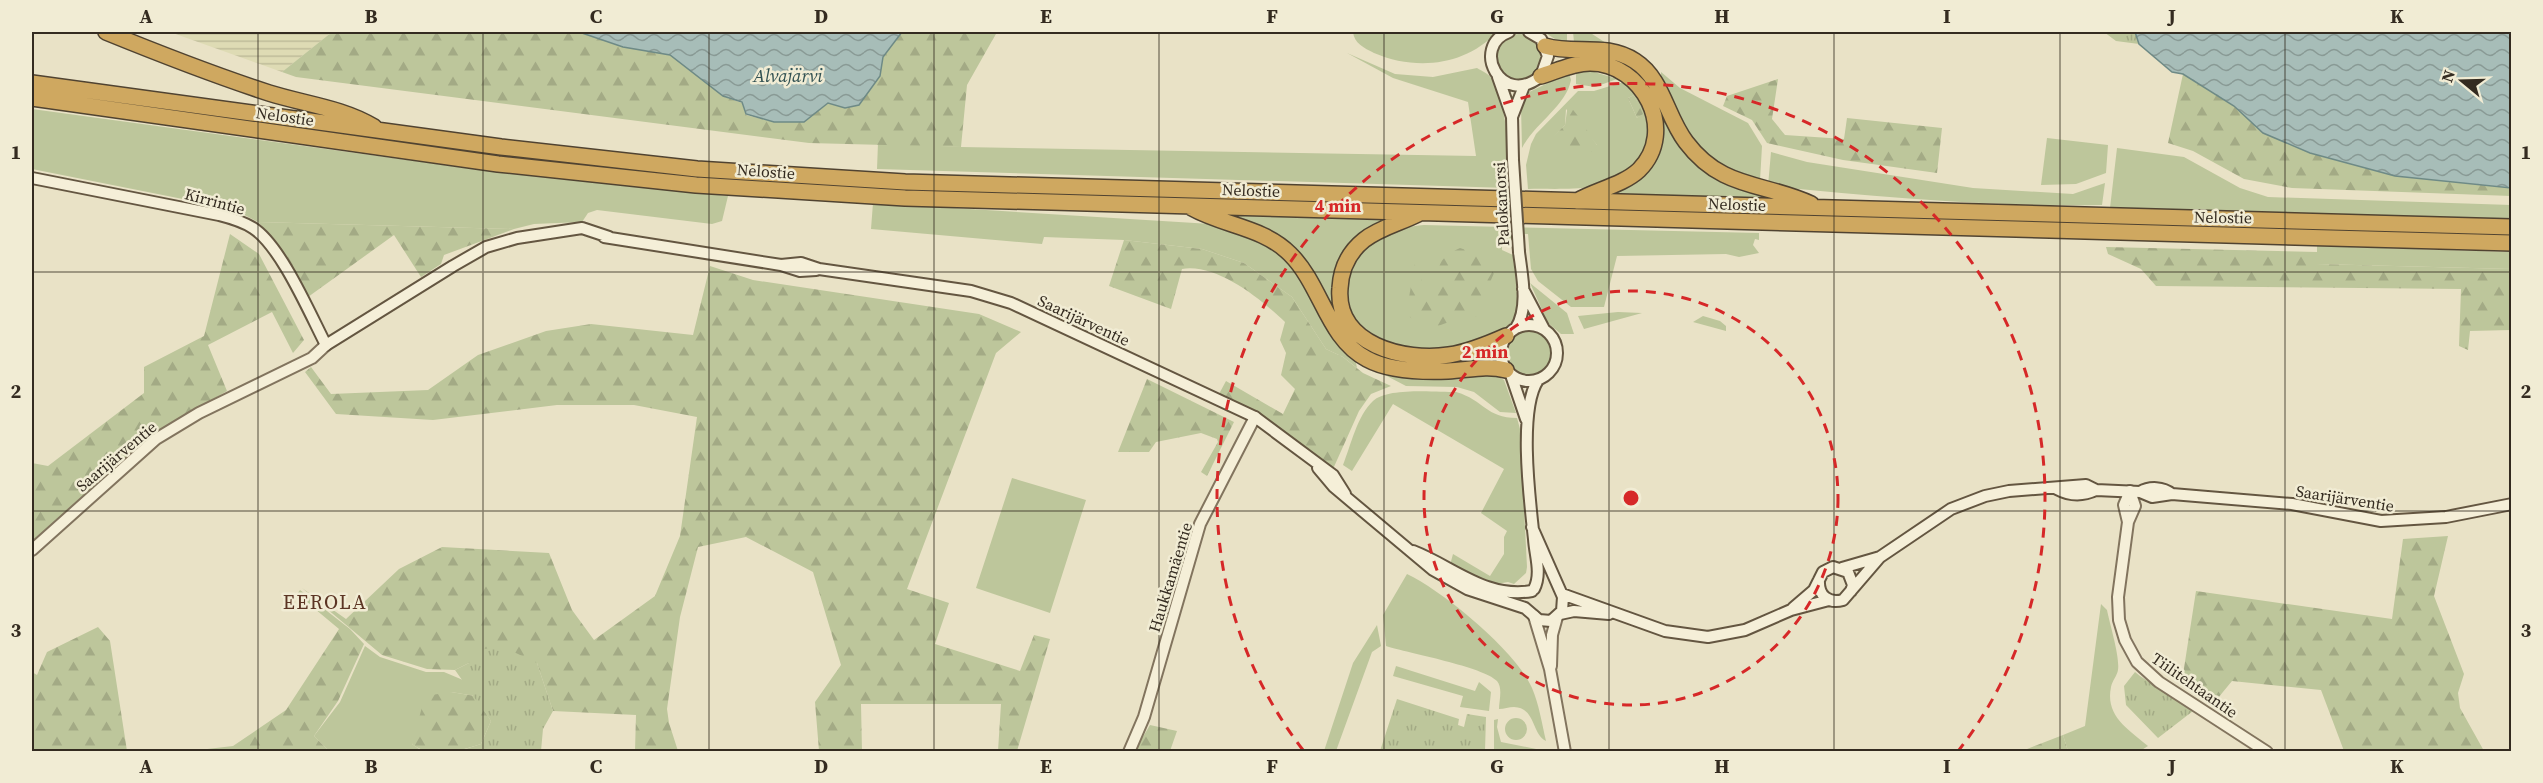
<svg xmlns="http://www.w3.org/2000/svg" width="2543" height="783" viewBox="0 0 2543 783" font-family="'Source Serif 4',serif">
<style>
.farmland{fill:url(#farmland-rules)}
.grass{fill:#bdc69b;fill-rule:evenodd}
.forest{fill:url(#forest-firs)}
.park{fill:url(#park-tufts)}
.water{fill:url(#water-waves);stroke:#6e8a86;stroke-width:1.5}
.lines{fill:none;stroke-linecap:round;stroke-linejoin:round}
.tertiary-casing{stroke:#82745e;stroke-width:14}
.secondary-casing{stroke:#645641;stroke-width:14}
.motorway-casing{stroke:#504331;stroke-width:18}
.tertiary{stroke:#f5efd8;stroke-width:10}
.secondary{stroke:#f5efd8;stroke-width:10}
.motorway{stroke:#cfa860;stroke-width:15}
.secondary-bridge-casing{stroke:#645641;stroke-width:14;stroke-linecap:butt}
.secondary-bridge{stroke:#f5efd8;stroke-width:10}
.grid{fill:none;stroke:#342b20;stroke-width:1.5;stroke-opacity:0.55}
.ring{fill:none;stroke:#d62828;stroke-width:3;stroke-dasharray:10 8}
.labels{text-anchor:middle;stroke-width:5;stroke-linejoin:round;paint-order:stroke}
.street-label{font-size:16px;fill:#342b20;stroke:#f1ecd4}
.water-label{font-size:18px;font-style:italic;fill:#315152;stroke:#f1ecd4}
.quarter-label{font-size:20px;letter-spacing:1.5px;fill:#5c3524;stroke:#f1ecd4}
.centre{fill:#d62828;stroke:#f1ecd4;stroke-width:3}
.ring-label{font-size:18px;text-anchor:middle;font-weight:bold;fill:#d62828;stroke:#f1ecd4;stroke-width:5;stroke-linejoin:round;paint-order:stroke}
.neatline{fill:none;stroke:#342b20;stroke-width:2}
.grid-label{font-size:20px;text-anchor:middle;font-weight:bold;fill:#342b20}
</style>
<defs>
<pattern id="farmland-rules" width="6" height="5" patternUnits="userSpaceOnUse" patternTransform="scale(1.5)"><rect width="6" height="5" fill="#dedbb4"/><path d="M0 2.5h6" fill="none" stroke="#bfbc9a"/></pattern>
<pattern id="forest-firs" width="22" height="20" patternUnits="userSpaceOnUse" patternTransform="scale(1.5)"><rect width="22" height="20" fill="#bdc69b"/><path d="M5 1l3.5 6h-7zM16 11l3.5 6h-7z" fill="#a3aa85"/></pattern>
<pattern id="park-tufts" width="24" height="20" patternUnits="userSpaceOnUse" patternTransform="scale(1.5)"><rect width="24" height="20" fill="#bdc69b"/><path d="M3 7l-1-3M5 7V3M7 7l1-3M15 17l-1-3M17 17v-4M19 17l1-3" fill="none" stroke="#a3aa85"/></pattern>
<pattern id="water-waves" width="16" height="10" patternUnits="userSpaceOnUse" patternTransform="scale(1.5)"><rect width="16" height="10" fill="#a7bdb8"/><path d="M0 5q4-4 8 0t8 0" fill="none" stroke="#899a95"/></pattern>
</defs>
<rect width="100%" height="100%" fill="#e9e2c6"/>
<path class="farmland" d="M170,32H332L282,72Z"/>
<path class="grass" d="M1353,32H1497C1465,66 1416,71 1374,53C1364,48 1354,43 1353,32Z
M1544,32H1567V42L1558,41Z
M1573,32H1589L1606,43L1574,42Z
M1496 57a23 23 0 1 1 46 0a23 23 0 1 1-46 0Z
M1347,53L1395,74L1433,77L1477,68C1482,71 1489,74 1492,79C1509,111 1508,154 1509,188L877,169L878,143L961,147L1476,156L1468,102L1393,78Z
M1576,70H1588L1617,79L1595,87L1576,84Z
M1661,72L1680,88L1748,123L1762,146L1760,181L1735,173L1711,158L1688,138L1661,82Z
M1569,73L1571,80C1566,106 1535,123 1522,148L1521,107L1527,93Z
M1620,83C1645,82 1653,129 1647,147C1645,154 1633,168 1627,173C1600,193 1560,188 1528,189L1526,165L1531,144L1536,134L1578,91H1594ZM1634,95L1642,114L1637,118L1628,98ZM1566,109L1597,145L1550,141L1565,125Z
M32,109L496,172L728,196L722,221L712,224L597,210L588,213L582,222L534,224L514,229L258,222L233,209L32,169Z
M1665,114L1682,148L1785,198L1599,194L1638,177L1661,115Z
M2047,138L2108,145L2106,173L2076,184L2041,185Z
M2117,148L2184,157L2240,188L2268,197L2511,205V219L2110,208Z
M1771,152L1807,162L1973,188L2073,194L2105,183L2102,205C1991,207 1878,197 1768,186Z
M873,203L1211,224L1270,245L1286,258L1355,358L1357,368L1343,357L1326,349L1292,297L1244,263L1202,249L1124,240L1044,237L1042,244L871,229Z
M1218,215L1392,220L1378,226L1335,283L1361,343L1472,355L1473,360L1452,365H1420L1383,359L1351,342L1313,273Z
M1424,225L1759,233V240L1755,239L1753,245L1759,253L1739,257L1726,254L1617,256L1604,307H1571L1538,281L1531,269L1528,234H1512V238L1502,241V250L1513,255C1514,270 1521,306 1515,319C1512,325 1504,329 1497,332C1460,353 1408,358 1371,335C1367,332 1359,329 1356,325C1347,313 1344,296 1347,282C1356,242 1386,229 1424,225Z
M2317,246L2511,252V269L2317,264Z
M1530,283L1567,313L1574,334H1561L1548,323Z
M1618,312L1642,313L1584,329L1578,316Z
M1703,316L1720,321L1726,326V331L1693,322Z
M1508 353a23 23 0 1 1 46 0a23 23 0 1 1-46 0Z
M1488,371L1504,380L1516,413L1500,412L1474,392L1457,387L1406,386L1383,374Z
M1456,392C1484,400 1486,418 1517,418L1520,429L1527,567L1526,573L1514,584L1508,582L1491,585L1450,565L1453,554L1490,576L1504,554V537L1507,531L1481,513L1504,469L1393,404L1352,471L1343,465C1351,445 1357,416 1373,401C1387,387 1437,392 1456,392Z
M1012,478L1086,500L1050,613L976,588Z
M1407,574C1443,591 1516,651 1532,688C1539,704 1542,724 1546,741C1531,733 1536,708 1514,707C1509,707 1504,709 1499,709C1499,701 1503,688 1497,681C1484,667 1408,653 1386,646L1383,615Z
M2101,604L2107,610C2110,625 2120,657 2118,670C2117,676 2112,681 2111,687C2105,716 2128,729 2148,746L2140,751H2068L2063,735L2085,726Z
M1377,625L1381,646L1372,652L1336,751H1324L1353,663Z
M365,646L380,657L426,672H444L463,680L475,696L451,692L412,744L422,751H329L314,736L340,702Z
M1396,666L1475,691L1479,682L1491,692L1489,711L1460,707L1463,696L1393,676Z
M1505 729a11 11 0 1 1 22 0a11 11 0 1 1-22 0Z
M1498,719L1497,727L1501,742L1546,751H1494V720Z"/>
<path class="forest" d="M332,32H579L624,47L670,55L718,90L722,96L742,103L746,115L774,122H804L828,103L845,108L880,76L883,57L902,32H997L967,85L961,147L809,143L296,77L282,72Z
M2183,74L2234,106L2395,176L2511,188V196L2292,188L2244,179L2193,151L2168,143Z
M1778,79L1772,119L1785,135L1844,139L1847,118L1942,128L1937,173L1843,160L1767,143L1752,120L1723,106L1727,96Z
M1634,95L1643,114L1637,118L1628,98Z
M1568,104C1582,119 1585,129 1597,145L1593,152L1562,148L1549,141L1565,125Z
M258,222L514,229L444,255L441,264L421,277L394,235L308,297L276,241Z
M230,234L259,254L304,340L293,353L272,312L208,345L227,391L152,435L32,542V463L48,466L144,393V367L204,336Z
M1124,240L1202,249L1244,263L1292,297L1326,349L1343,357L1363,373L1391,386L1371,394L1359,411L1333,469L1279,427L1219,394L1226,381L1283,414L1295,389L1281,375L1286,353L1280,340L1285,322C1262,300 1217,263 1182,269L1171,309L1109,286Z
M2106,247L2317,252V264L2511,269V330L2470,331L2468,350L2459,346L2461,289L2156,286L2141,269L2108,254Z
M1460,248L1493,259L1495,271L1482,300L1465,303L1468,310L1480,311L1481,315L1466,320L1457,319L1427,330L1406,314L1416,258L1424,255L1421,285L1427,291L1436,289C1439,265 1437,259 1460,248Z
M710,266L753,280L979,314L1021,332L996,353L907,589L949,603L935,644L1020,671L1034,635L1050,639L1017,751H998L1001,704H861L862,751H819L815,702L841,665L813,572L746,537L698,547L680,617L667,709L669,723L678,751H635L636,715L553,711L537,663H469L455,670L427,669L382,655L302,588L346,619L399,569L442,547L549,553L572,610L594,640L655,596L680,536L697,417L634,405H557L433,420L336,414L305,372L311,367L331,394L428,390L478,355L546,331L591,324L693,335Z
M1147,379L1234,422L1207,476L1201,472L1218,442L1217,439L1201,433L1156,442L1149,452H1118Z
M2448,536L2434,596L2464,674L2458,693L2460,708L2484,751H2344L2321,690L2232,681L2218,698L2182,681L2196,591L2392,619L2403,539Z
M300,590L350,629L364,644L338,701L314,736L329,751H190L233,746L286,710L339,629L297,594Z
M98,627L110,641L127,751H32V672L37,675L47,652Z
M451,692L475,696L491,721L481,744C460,751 431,759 412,744L425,696Z
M1150,725L1177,731L1170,751L1134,752Z
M2063,735L2068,751H2022Z"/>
<path class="park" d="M2104,32H2135L2139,44L2116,41Z
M503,647L537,663L553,711L543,729L541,751H459L481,744L491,721L455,670L469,663L472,650Z
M2135,672L2140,676L2193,711L2158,738L2126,705L2124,686Z
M1397,699L1459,719L1458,725L1464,727L1467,714L1486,717L1485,751H1380Z"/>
<path class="water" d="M579,32H902L883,57L880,76L859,105L845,108L828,103L804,122H774L746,114L742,102L723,96L670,55L623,47Z
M2135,32H2511V188L2395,176L2310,153L2263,133L2234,106L2183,74L2172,72L2139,44Z"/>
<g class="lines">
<defs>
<path id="tertiary" d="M2130,491L2135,506L2128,522L2118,597L2119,620L2125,640L2137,662L2159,682L2267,752
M2128,522L2124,505L2130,491
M32,550L156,439L199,413L312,358L326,345
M1534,616L1550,669L1565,752
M1551,666L1552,635L1557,617
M1129,752L1144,717L1200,524L1255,417"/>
<path id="secondary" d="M1509,32C1470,46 1501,109 1541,76L1548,56L1541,39L1529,32
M1498,77L1512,117
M1513,160L1512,117L1524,86
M32,178L219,215C231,218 242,221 253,228C281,246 310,314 326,345L453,266L486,247L517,238L582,228L609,237
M604,237L781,265L800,271L816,270
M781,265L801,263L819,269L971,291L1011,303L1255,417L1333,475L1345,494
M1523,289L1544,329
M1501 353a28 28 0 1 1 56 0a28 28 0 1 1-56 0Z
M1516,328C1529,307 1522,276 1519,252
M1511,375L1526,419
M1318,468L1334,487L1433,570L1467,589L1525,608L1539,620L1551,621L1562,611L1563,597L1532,527
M2057,489C2070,496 2083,496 2096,490
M2140,492C2150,486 2163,487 2172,494
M1413,551C1454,567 1486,599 1532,591
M1842,568L1880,557
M1819,580C1818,596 1829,604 1843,600L1880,557L1951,509L1985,496L2009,491L2086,485L2096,490L2140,492L2152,497L2172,494L2292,504L2381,521L2446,517L2512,504
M1534,589C1542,573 1535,556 1534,539C1530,502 1518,410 1538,380
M1562,594L1665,631L1708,637L1745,630L1791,610L1829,600
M1793,608L1814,590L1823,572L1833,567L1848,572L1853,585L1851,591
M1560,614L1574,611L1609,614"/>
<path id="motorway" d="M106,32C160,54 214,75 269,93C304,104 343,108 374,127
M1545,46C1575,55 1606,42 1635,61C1663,79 1666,116 1686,142C1722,190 1764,182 1811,204
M1541,76C1557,71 1573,63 1590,63C1643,63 1678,131 1639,170C1623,185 1596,190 1577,201
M32,83L501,147L697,169L905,182L2512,227
M32,98L498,164L696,185L905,198L2512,243
M1192,208C1224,226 1263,227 1290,254C1322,286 1327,338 1367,359C1389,371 1423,372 1448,371C1469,370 1486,365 1506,370
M1418,214C1400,223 1379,228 1364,240C1349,252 1341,269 1340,288C1335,345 1405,362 1449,355C1469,352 1488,344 1506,336"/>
</defs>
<use href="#tertiary" class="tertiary-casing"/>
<use href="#secondary" class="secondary-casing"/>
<use href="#motorway" class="motorway-casing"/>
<use href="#tertiary" class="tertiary"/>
<use href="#secondary" class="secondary"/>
<use href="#motorway" class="motorway"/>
<defs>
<path id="secondary-bridge" d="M1513,160L1519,252"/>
</defs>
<use href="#secondary-bridge" class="secondary-bridge-casing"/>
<use href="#secondary-bridge" class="secondary-bridge"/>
</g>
<path class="grid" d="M258,32V752M483,32V752M709,32V752M934,32V752M1159,32V752M1384,32V752M1609,32V752M1834,32V752M2060,32V752M2285,32V752M32,272H2512M32,511H2512"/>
<g class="ring">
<circle cx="1631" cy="498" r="207"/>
<path d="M1303 750A414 414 0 1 1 1959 750"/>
</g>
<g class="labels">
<g class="street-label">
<text transform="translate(285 116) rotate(8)" y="6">Nelostie</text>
<text transform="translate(766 171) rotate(4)" y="6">Nelostie</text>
<text transform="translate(1251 190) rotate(2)" y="6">Nelostie</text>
<text transform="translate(215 201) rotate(15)" y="6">Kirrintie</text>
<text transform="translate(1501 204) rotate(-93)" y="6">Palokanorsi</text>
<text transform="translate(1737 204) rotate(2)" y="6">Nelostie</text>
<text transform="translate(2223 217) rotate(1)" y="6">Nelostie</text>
<text transform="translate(1084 320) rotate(25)" y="6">Saarijärventie</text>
<text transform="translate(116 456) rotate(-40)" y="6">Saarijärventie</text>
<text transform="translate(2345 498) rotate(9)" y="6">Saarijärventie</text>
<text transform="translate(1170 577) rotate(-73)" y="6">Haukkamäentie</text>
<text transform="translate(2195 685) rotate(35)" y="6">Tiilitehtaantie</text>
</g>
<g class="water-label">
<text x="788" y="82">Alvajärvi</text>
</g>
<g class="quarter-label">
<text x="325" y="609">EEROLA</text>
</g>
</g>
<circle cx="1631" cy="498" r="9" class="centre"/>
<g class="ring-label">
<text x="1338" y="212">4 min</text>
<text x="1485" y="358">2 min</text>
</g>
<rect width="2543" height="783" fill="none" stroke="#f1ecd4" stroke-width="66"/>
<g transform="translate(2462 81) rotate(289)" stroke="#f1ecd4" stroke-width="4.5" paint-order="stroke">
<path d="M0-4.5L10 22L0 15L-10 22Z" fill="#342b20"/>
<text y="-9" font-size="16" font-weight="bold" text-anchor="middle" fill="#342b20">N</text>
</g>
<rect x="33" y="33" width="2477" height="717" class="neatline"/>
<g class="grid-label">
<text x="146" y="23">A</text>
<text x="371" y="23">B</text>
<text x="596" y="23">C</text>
<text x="821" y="23">D</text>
<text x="1046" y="23">E</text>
<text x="1272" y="23">F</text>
<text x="1497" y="23">G</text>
<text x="1722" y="23">H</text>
<text x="1947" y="23">I</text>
<text x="2172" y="23">J</text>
<text x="2397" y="23">K</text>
<text x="16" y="159">1</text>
<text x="2526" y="159">1</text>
<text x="16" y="398">2</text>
<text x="2526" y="398">2</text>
<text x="16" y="637">3</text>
<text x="2526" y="637">3</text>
<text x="146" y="773">A</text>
<text x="371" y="773">B</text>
<text x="596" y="773">C</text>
<text x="821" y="773">D</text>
<text x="1046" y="773">E</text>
<text x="1272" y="773">F</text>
<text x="1497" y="773">G</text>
<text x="1722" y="773">H</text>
<text x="1947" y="773">I</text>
<text x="2172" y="773">J</text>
<text x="2397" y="773">K</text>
</g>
</svg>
